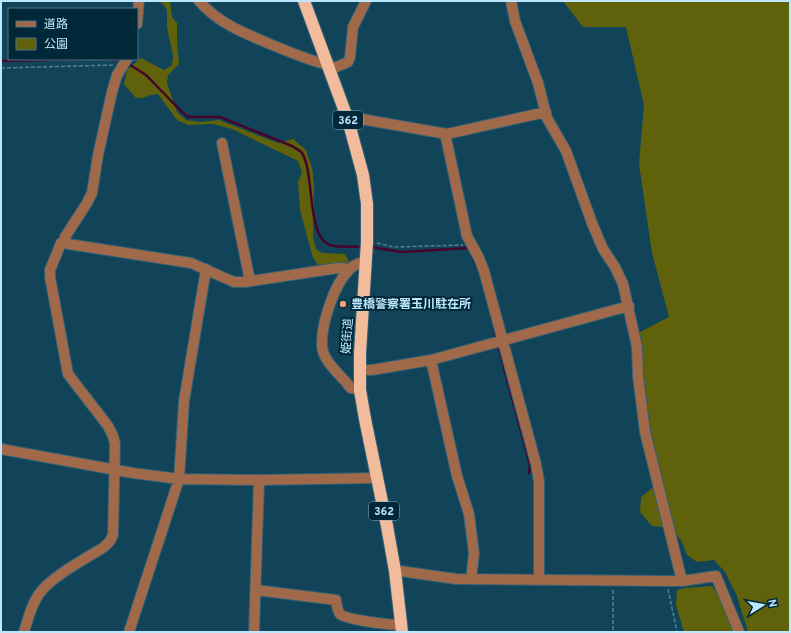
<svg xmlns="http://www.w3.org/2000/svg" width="791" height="633" viewBox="0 0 791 633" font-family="Overpass,'Noto Sans JP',sans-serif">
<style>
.green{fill:#5f620b}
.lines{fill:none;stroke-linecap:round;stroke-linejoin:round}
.stream{stroke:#46042b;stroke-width:2.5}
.minor-casing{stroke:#306177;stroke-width:12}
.highway-casing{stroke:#306177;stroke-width:14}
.path{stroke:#538298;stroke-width:1.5;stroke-dasharray:4 2;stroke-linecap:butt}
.minor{stroke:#a06949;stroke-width:10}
.highway{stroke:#f1bb9c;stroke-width:12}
.poi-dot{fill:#efa376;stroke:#002839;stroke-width:1.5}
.labels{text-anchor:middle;stroke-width:4;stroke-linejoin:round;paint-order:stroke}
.shield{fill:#002839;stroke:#84aec2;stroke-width:1}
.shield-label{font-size:11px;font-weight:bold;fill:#bde7fd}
.poi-label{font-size:12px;font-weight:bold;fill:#bde7fd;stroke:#002839;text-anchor:start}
.street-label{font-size:12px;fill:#bde7fd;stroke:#002839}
</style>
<rect width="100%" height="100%" fill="#114359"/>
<path class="green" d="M158,1H170L172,17L177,23V43L179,64L168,75L167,83L177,112L186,120L201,122L219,120L278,143L293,139L306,150L312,168L314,184L313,237L316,249L322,253L345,254L349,262L345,265L319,266L313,258L300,210L298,182L302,173L298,161L232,129L213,124L188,125L177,120L158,94C149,94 146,99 136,98L124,84L127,70L141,58L164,70L172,65L173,55L167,28V10L163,4Z
M563,1H790V632H748L737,596L725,572L714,560L697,562L687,555L681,540L671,528L652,526L640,512L641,497L651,489L662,485L648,416L638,333L669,317L652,253L639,164L644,105L626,27H583Z
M712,586L720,598L735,632H684L676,605L677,590L685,588Z"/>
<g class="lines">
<path class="stream" d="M102,59L119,60L123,61
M1,61L83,59
M127,63L146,75L181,111L188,117H220L292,146C295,148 300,150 302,153C315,173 306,237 330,245C337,248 355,246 364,247
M371,247L401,252L469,248L477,267
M494,328L497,340
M498,345L530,465L529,473"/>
<defs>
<path id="minor" d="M199,1C218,23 244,33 270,44C289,52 308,60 328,65L334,68L348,62L350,57L353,27L366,1
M511,1L515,21L538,83L547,118L566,151L592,223L603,249L615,267L623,284L637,347L638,376L645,432L682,581
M137,24L139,1
M348,120L361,119L447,134L546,112
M447,134L446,138L467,236L479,258L484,271L536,464L539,481V580
M222,143L250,281
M65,241L68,244L191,263L234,282H245L338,268L350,269
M431,360L457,476L469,514L474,554L471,579
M359,370H372L431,360L629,306
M360,390C358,389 354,389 351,388C348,386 346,381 343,379C334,369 323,359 322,346C321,324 334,284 350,269C354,264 360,263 366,262
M1,449L133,473L179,479L259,480L377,478
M395,571H400L456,579L667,581H682L716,576L739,632
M256,590L336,600C337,605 337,610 340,614C346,620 392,625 401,625
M24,632C28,619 31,605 39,594C52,576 85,559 104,547L110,541L113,535L115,444L113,436L108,426L68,374L50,277V270L61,243L65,241V237L87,203L92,193L98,155L112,92L117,75L127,59
M129,632L179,479L184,401L206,269
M254,632L259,480"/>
<path id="highway" d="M304,1L348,120L363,175L367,204V242L360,353V390L365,419L387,526L395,571L402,632"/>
</defs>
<use href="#minor" class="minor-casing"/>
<use href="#highway" class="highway-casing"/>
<path class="path" d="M1,68L113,65
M377,243L394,247L463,245
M668,589L677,632
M613,590V632"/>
<use href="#minor" class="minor"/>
<use href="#highway" class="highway"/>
</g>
<circle class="poi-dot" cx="343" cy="304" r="4"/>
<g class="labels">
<g class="shield">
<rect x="333" y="111" width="30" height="18" rx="3"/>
<rect x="369" y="502" width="30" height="18" rx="3"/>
</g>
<g class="shield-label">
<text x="348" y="124">362</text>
<text x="384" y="515">362</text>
</g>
<g class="poi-label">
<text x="351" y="308">豊橋警察署玉川駐在所</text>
</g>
<g class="street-label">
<text transform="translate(347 336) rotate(-86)" y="4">姫街道</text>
</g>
</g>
<rect width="791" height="633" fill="none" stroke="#bde7fd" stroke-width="4"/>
<rect x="8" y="8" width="130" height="52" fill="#002839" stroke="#4c7487"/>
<rect x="16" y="21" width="20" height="6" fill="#a06949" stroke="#4c7487"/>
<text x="44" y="28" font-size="12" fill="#bde7fd">道路</text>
<rect x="16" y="38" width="20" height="12" fill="#5f620b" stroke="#4c7487"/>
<text x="44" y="48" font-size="12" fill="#bde7fd">公園</text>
<g transform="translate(763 605) rotate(79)" stroke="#002839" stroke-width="3" paint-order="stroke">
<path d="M0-3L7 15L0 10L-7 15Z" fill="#bde7fd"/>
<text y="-6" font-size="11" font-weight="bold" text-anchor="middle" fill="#bde7fd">N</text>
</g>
</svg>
